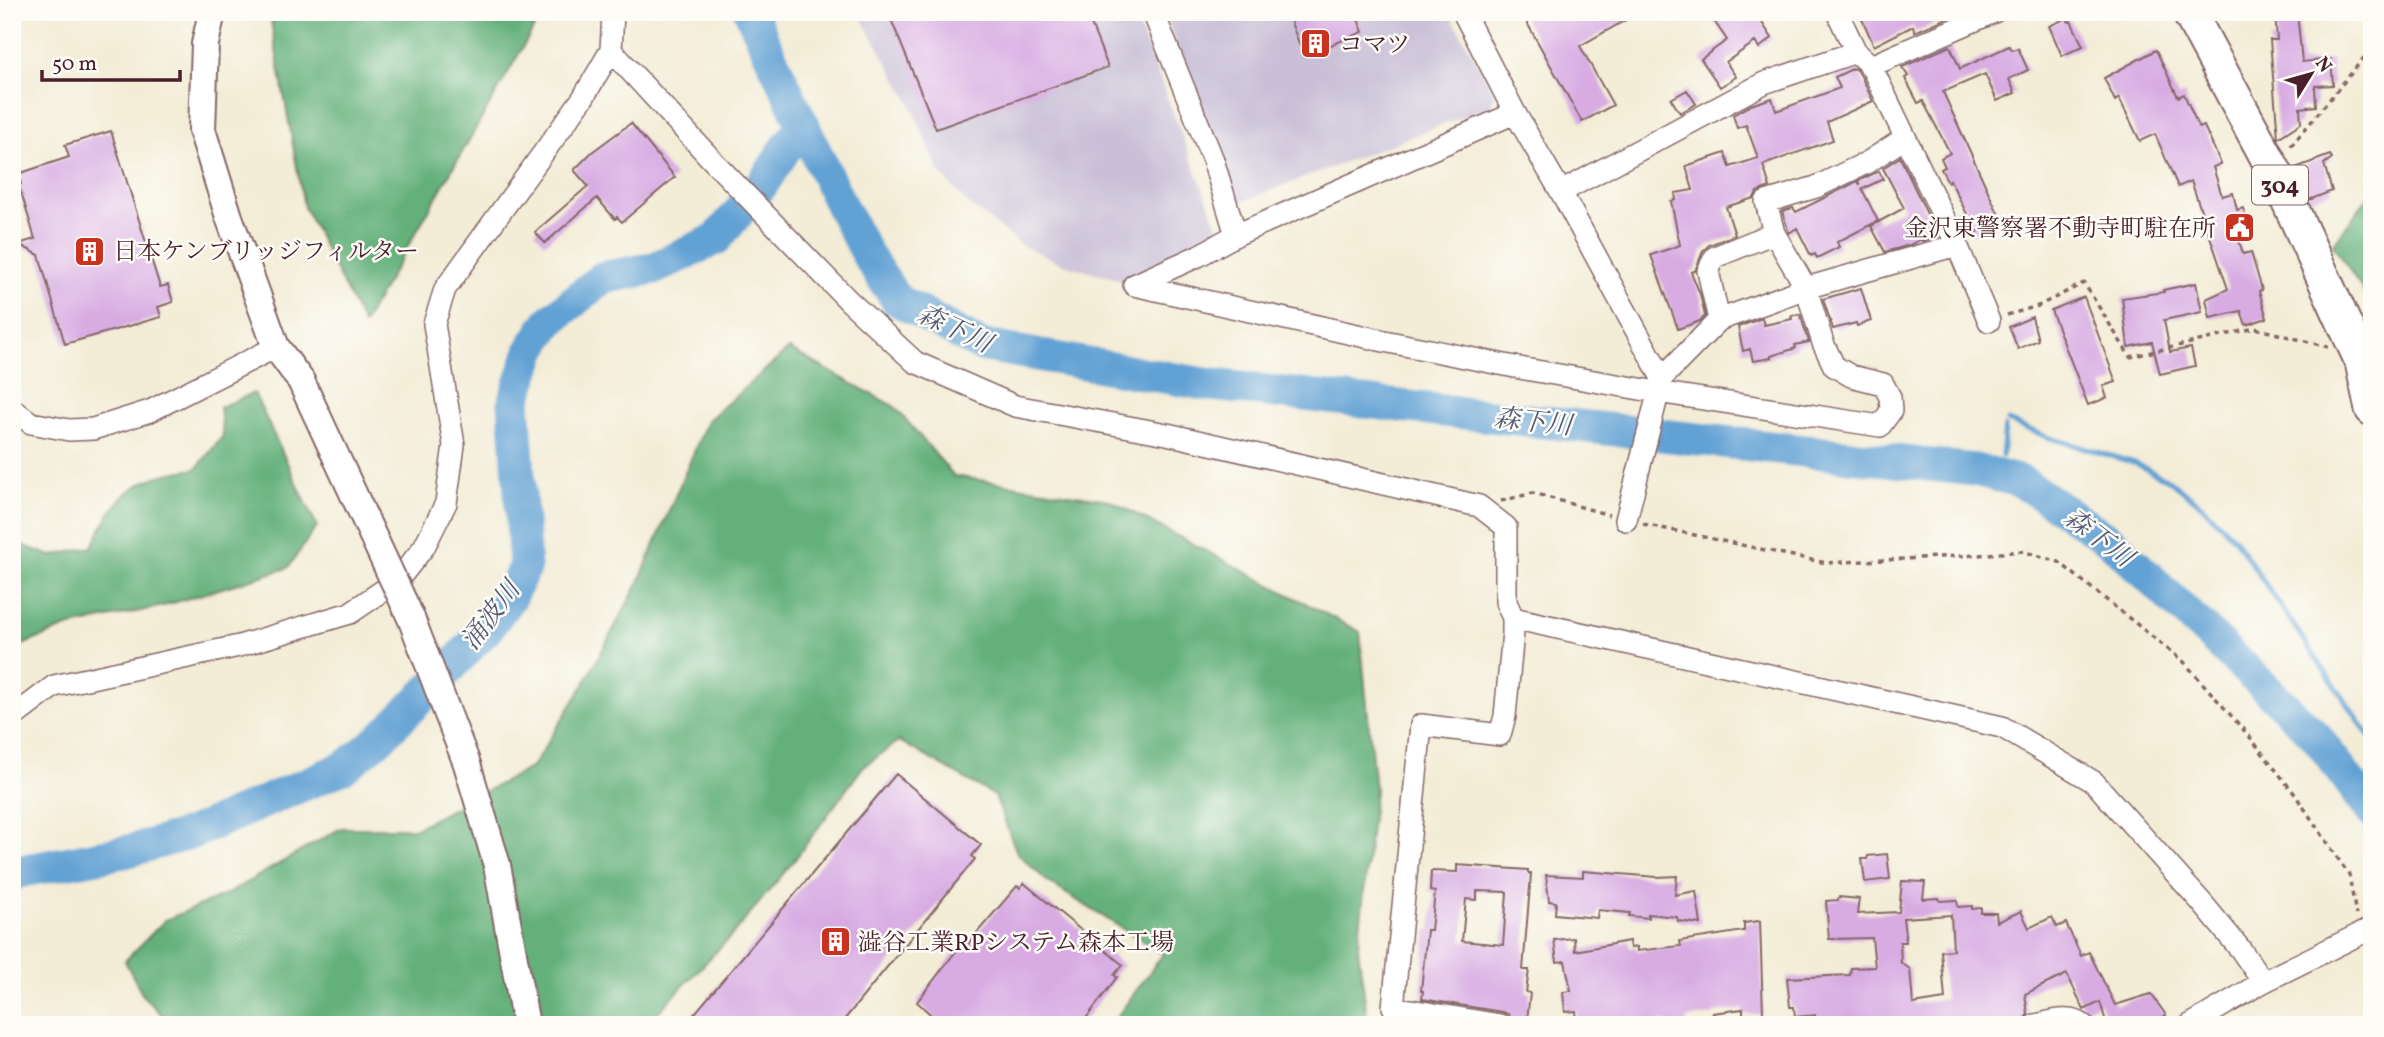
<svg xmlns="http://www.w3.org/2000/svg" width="2384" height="1037" viewBox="0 0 2384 1037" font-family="Vollkorn,'Noto Serif JP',serif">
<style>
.industrial{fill:#c9bfd7}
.forest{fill:#63b07a;stroke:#566852;stroke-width:2}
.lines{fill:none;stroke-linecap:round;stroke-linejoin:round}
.stream{stroke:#62a1d4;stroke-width:5}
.river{stroke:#62a1d4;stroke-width:33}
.building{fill:#d8ace3;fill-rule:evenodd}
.minor-casing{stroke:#856767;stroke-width:24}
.tertiary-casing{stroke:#856767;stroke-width:30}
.trunk-casing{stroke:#856767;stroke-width:37}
.path{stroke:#856767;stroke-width:3.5;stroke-dasharray:5 5;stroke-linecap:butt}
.minor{stroke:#fff;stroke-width:21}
.tertiary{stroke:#fff;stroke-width:26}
.trunk{stroke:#fff;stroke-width:33}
.tertiary-bridge-casing{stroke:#856767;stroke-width:30;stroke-linecap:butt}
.tertiary-bridge{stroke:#fff;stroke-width:26}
.labels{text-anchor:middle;stroke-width:5;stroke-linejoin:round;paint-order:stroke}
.shield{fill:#fdfcf7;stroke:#806168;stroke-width:2}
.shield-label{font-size:23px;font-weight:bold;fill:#4a1f2b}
.poi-label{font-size:24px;fill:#4a1f2b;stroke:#fdfcf7;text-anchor:start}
.water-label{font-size:26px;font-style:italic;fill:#555a77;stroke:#fdfcf7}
</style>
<rect width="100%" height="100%" fill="#fdfcf7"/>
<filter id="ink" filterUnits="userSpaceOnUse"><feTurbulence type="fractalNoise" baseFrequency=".0143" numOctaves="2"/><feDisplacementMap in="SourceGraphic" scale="14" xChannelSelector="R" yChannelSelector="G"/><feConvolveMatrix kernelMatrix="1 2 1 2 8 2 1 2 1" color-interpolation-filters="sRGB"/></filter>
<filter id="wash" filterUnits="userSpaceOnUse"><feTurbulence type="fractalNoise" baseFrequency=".00686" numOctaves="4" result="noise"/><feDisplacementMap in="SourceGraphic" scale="28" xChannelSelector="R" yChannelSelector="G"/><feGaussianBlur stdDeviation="1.57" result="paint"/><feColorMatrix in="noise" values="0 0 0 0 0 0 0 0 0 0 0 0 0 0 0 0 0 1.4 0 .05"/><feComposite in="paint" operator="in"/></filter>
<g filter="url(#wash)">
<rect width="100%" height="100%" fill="#f3ecd6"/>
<path class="industrial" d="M858,12H1133L1221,234L1125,281L1063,264L1021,245L965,201L939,171L910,102Z
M1164,12H1449L1494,94L1491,106L1238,203Z"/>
<path class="forest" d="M289,12H543L363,324L304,207L271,22Z
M2372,191V304L2333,245Z
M789,349L895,407L954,476L1109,500L1360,632L1375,790L1358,948L1368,1025H1111L1163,954L1048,882L1017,853L995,796L899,741L863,767L793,862L734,933L646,1025H172L143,996L125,961L165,920L225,895L341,828H416L532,767L582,688L639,582L707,421Z
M254,393L317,526L288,568L163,606L67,627L12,649V541L51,556L92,547C119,491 134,477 196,469L223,436L220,407Z"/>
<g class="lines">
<path class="stream" d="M2008,421L2047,437L2135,463L2170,481L2200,504L2234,538L2372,740
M2002,456L2005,427"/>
<path class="river" d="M750,12L841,206L869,258L897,300L980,345L1204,384L1975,470L2022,482L2112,542L2316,736L2372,812
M12,875L22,871L129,851L192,833L345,767L377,741L436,683L487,629L510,597L525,566L514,402L532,348L549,322L602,278L655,268L716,239L762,185L786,148L804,125"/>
</g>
<g id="blocks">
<path class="building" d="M888,12H1086L1108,67L936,129Z
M1287,12H1355L1363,32L1304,56Z
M1521,12H1640L1580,46L1613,105L1582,122Z
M1721,12H1755L1772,38L1759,48L1755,42L1726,62L1736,77L1720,87L1701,59L1727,40L1712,18Z
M1859,12H1961L1915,32L1913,26L1874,46Z
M2275,12H2297L2302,62L2331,59L2333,85L2315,86L2316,106L2300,108L2301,123L2278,138L2270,40H2277Z
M2067,18L2069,22L2071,21L2083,46L2062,56L2049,26Z
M1950,46L1960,69L2009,46L2013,50L2018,48L2028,70L2009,79L2015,93L1997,101L1985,74L1943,92L2002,222L1972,234L1963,216L1967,214L1950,180L1948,182L1941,169L1945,167L1941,158L1950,153L1923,101L1918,103L1905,78L1908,76L1902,67Z
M2156,50L2178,97L2184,94L2199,128L2204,126L2221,164L2213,167L2222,196L2233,193L2237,210L2243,208L2248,223L2235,227L2243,254L2251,252L2262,290L2259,291L2267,318L2246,325L2241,311L2210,318L2206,299L2228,289L2191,181L2178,187L2155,134L2140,141L2119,98L2115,101L2104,78Z
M1854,68L1860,74L1873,101L1827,122L1833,140L1763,165L1770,187L1757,192L1754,198L1726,207L1735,235L1709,245L1703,251L1695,271L1691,272L1700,294L1705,316L1700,321L1678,329L1651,255L1680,245L1671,201L1676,200L1675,193L1693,190L1686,166L1725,153L1730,167L1758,158L1746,125L1737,128L1733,115L1751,105L1772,98L1776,111L1840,88L1835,77Z
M1687,90L1696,104L1680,113L1671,99Z
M631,123L675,177L622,222L617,217L615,219L597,198L545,243L535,232L588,186L574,170L592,152Z
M111,131L160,287L168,285L173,302L158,307L161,317L65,344L39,255L18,244L35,239L19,185L21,184L18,174L69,157L65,145Z
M2330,155L2332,158L2324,164L2332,191L2309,200L2295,168Z
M1900,157L1937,235L1926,240L1922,241L1921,239L1910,245L1885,252L1871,226L1904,208L1883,168Z
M1879,171L1883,179L1862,189L1878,221L1837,242L1839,247L1817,258L1815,254L1811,256L1797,228L1789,233L1782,211L1793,208L1796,212L1858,181L1860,185L1858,181Z
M2196,283L2202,312L2164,320L2170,352L2191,348L2195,366L2160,374L2152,342L2128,347L2122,298L2164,292L2163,290Z
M1861,288L1871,321L1857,326L1856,323L1833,329L1823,299Z
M2084,297L2116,382L2103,386L2107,398L2088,405L2051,310Z
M1800,314L1809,342L1795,345L1796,348L1771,356V358L1753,361L1750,349L1743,351L1738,327L1762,318L1764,325L1792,319L1791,316Z
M2032,317L2038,340L2018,349L2009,327Z
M896,774L981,845L972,856L975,859L840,1025H685Z
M1887,854L1890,879L1865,882L1862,859H1867L1868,856Z
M1457,865L1528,870V873L1531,874L1523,970H1529L1526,992L1530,993L1527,1020L1511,1018L1508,1014L1502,1012L1422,999L1423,991H1421L1427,930H1431L1435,892L1430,891L1431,871L1457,872ZM1477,891L1507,892L1503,945L1462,941L1466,899L1477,900Z
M1583,871L1657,877L1677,876L1675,895L1696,891L1701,924L1678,921L1677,917L1648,914V918L1629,916L1630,913L1598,910L1597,918L1555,914L1556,902L1549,901L1546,875L1583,877Z
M1902,881L1925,882L1923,899L1939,898L1940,901L1957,900L1958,907L1972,906V909L1981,908V913H1996L1997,922L2021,911L2029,928L2052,917L2057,927L2066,923L2081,956L2089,952L2115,1005L2151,994L2166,1015L2154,1024L2152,1021L2138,1025H2107L2100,1002L2084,1010L2067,974L2025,994L2028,1014L2023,1021L2010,1023L1816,1025L1815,1015L1795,1017L1794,1007H1790L1787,978L1850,975L1851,968L1875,967L1872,938L1829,939L1826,901L1838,900L1839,897L1859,899L1857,914L1899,912ZM1951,915L1953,950L1941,951L1945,999L1913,1004L1910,969L1901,963L1900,942H1906L1903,918Z
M1024,883L1123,965L1114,975L1117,977L1081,1025H942L917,1002L960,946L963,949L1017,886L1020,888Z
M1760,921L1763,1014L1743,1015V1009L1713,1013V1015L1687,1019V1023L1675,1025H1666V1021L1638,1025H1577L1576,1011L1565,1012L1563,992L1571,991L1565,961L1557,962L1554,940L1574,938L1575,951L1629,941L1630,948L1637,947V951L1681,946L1680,941L1744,931V923Z"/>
</g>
</g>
<g filter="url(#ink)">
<use href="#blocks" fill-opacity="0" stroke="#856767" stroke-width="2"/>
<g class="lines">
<defs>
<path id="minor" d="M1153,12L1213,160L1236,235L1515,113
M1463,12L1515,113L1561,192L1662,378
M1837,12L1856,52L1871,66L1994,12
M611,50L713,161L849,301L915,362L1015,406L1167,434L1479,506L1506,527V602L1513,618V632L1505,716L1500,735L1421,725L1393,1007L1500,1025
M1871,66L1957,245L1989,321
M1561,192L1764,83L1856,52
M1134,285L1384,341L1525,369L1657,392L1880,426L1891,411L1890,397L1883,384L1851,376L1834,366L1823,343L1806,288L1774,233L1766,202L1816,187L1868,162L1905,138
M1134,285L1198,256L1236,235
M1719,320L1708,271L1715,257L1774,233
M12,409L31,423L69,430L93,429L150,411L276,347
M1626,520L1662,378L1719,320L1806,288L1957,245
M1513,618L2002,727L2094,782L2203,904L2241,950L2263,982
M12,718L54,686L239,646L350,613L397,581L424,547L446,503L454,445L434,324L445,289L583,98L611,50L613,12
M2035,1025C2050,1022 2070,1015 2083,1025
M2190,1025L2263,982L2372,928"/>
<path id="tertiary" d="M212,12L205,44L202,130L229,217L276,347L301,381
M497,865L526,1025"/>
<path id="trunk" d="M2189,12L2277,176L2362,362L2372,409"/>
</defs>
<use href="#minor" class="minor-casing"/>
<use href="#tertiary" class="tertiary-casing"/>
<use href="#trunk" class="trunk-casing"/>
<path class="path" d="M2291,146L2372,48
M2007,315L2038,306L2084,283L2130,357L2255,328L2328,347
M1501,501L1533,493L1609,515
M1643,524L1826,563L1978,555L2022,551L2059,562L2184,662L2249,736L2294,793L2349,875L2356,915"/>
<use href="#minor" class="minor"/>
<use href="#tertiary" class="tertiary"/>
<use href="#trunk" class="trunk"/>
<defs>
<path id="tertiary-bridge" d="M301,381L411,618L467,764L497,865"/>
</defs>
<use href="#tertiary-bridge" class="tertiary-bridge-casing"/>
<use href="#tertiary-bridge" class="tertiary-bridge"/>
</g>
</g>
<defs>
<symbol id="building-square" viewBox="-11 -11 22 22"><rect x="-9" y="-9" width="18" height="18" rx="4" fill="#c8321e" stroke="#fdfcf7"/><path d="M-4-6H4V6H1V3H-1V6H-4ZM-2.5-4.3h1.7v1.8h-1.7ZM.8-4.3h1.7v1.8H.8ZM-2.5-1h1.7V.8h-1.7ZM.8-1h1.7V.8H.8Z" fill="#fff"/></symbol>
<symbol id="civic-square" viewBox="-11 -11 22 22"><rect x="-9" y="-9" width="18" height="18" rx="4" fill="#c8321e" stroke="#fdfcf7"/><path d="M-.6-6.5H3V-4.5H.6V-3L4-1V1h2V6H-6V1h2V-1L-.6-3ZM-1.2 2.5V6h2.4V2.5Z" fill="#fff"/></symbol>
</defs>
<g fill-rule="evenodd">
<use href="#building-square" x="1298" y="26" width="35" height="35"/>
<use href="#civic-square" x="2222" y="210" width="35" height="35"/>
<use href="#building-square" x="72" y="234" width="35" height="35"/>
<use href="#building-square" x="818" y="924" width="35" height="35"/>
</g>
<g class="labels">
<rect class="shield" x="2252" y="165.5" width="56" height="39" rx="5"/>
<g class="shield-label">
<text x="2280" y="193">304</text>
</g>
<g class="poi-label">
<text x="1339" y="52">コマツ</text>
<text x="2216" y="236" text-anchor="end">金沢東警察署不動寺町駐在所</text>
<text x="113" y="259">日本ケンブリッジフィルター</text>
<text x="858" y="950">澁谷工業RPシステム森本工場</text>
</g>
<g class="water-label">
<text transform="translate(955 328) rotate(25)" y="9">森下川</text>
<text transform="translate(1533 421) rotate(6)" y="9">森下川</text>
<text transform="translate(2099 537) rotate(37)" y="9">森下川</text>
<text transform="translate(490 615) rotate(-53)" y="9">涌波川</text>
</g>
</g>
<rect width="2384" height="1037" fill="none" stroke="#fdfcf7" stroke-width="42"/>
<g transform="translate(2311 74) rotate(53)" stroke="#fdfcf7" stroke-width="5" paint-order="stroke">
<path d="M0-5L12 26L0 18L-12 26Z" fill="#4a1f2b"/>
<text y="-10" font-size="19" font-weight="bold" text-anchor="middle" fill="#4a1f2b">N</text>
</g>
<path d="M42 70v10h138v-10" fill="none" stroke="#4a1f2b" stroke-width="3.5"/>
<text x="52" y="70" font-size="21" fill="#4a1f2b" stroke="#fdfcf7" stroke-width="5" paint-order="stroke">50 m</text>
</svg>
